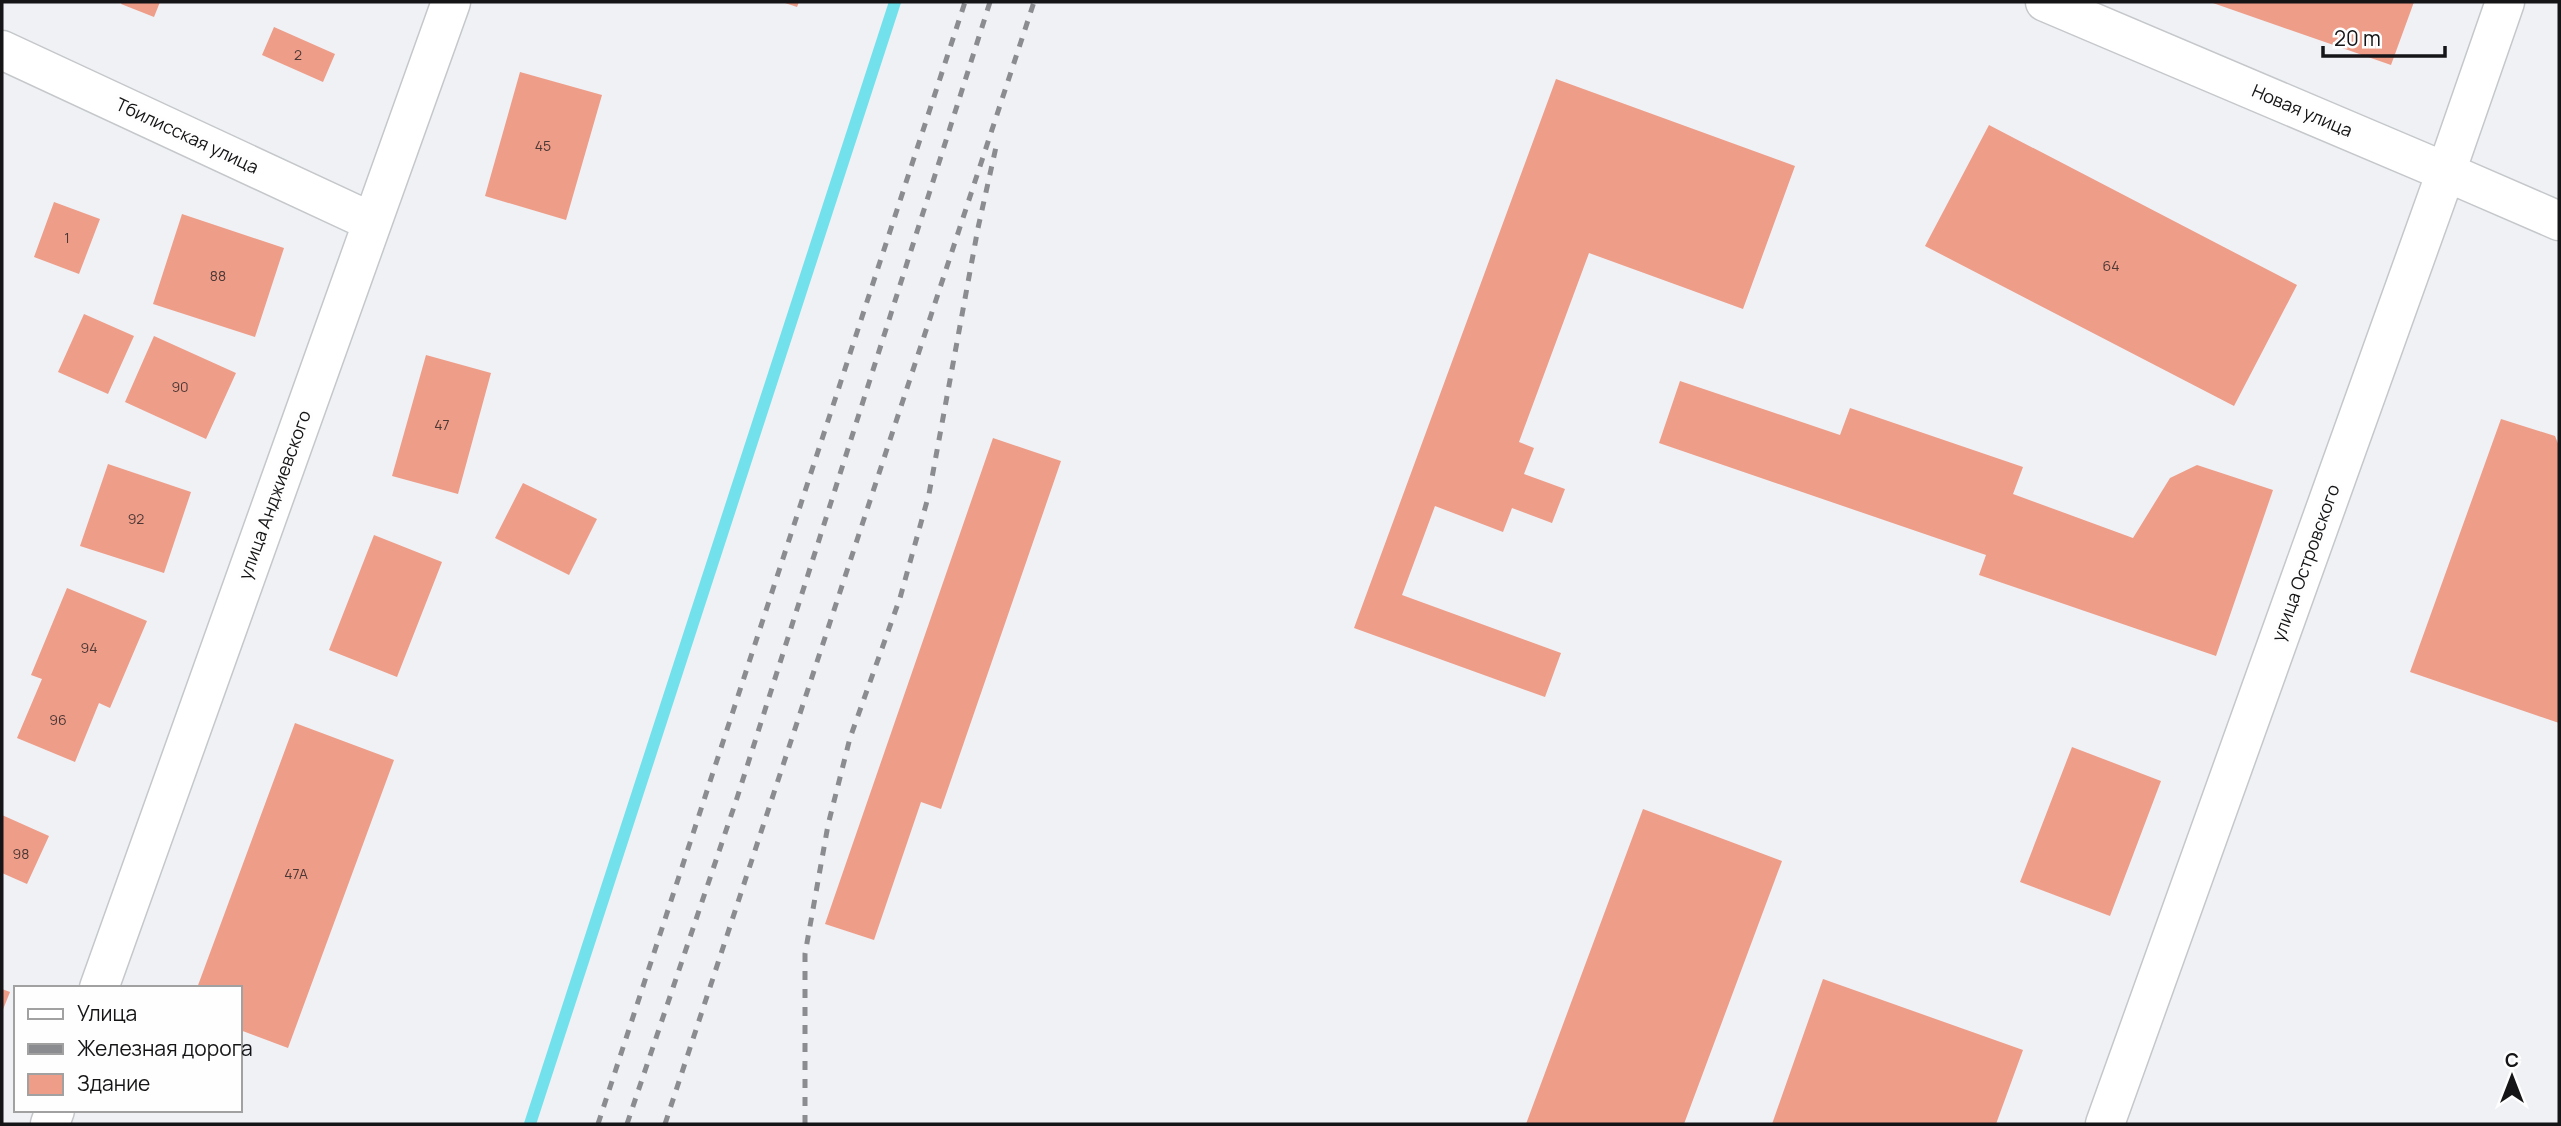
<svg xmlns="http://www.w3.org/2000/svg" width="2561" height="1126" viewBox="0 0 2561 1126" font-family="Manrope,sans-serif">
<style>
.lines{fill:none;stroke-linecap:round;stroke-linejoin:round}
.stream{stroke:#73e1eb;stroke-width:12}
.building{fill:#ee9d89}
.minor-casing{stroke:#c5c8cb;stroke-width:41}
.tertiary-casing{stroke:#c5c8cb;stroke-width:41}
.minor{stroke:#fff;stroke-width:38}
.tertiary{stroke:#fff;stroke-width:38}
.rail{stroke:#8b8c8f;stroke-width:5;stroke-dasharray:9 9;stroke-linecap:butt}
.labels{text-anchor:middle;stroke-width:7;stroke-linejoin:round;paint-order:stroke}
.number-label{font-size:14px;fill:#4b3734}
.street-label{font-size:18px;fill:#151517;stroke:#fefefe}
</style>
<rect width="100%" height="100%" fill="#eff1f5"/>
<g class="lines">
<path class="stream" d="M530,1124L895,2"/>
</g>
<path class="building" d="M122,2H160L154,17L121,4Z
M782,2H799L797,7Z
M2210,2H2414L2391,65Z
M274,27L335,54L323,82L262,55Z
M520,72L602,95L566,220L485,196Z
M1556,79L1795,166L1743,309L1589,253L1519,442L1534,448L1524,474L1565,489L1552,523L1512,508L1503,532L1435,506L1402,595L1561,653L1545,697L1354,628Z
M1989,125L2297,285L2234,406L1925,246Z
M54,202L100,219L79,274L34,257Z
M182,214L284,248L255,337L153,304Z
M84,314L134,336L108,394L58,372Z
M154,336L236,373L206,439L125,402Z
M426,355L491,373L458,494L392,476Z
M1680,381L1840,435L1850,408L2023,467L2013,494L2133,538L2170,478L2197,465L2273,490L2216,656L1979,575L1986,555L1659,443Z
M2501,419L2555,436L2559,446V723L2410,672Z
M993,438L1061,461L941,809L921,802L874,940L825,924Z
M108,464L191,492L164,573L80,546Z
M523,483L597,519L569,575L495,538Z
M374,535L442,562L397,677L329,650Z
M67,588L147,621L110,708L99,703L75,762L17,738L42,679L31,675Z
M295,723L394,760L288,1048L240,1030V988H197Z
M2072,747L2161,781L2110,916L2020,882Z
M1643,809L1782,861L1684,1124H1526Z
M2,815L49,836L27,884L2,873Z
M1823,979L2023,1050L1996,1124H1772Z
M2,989L10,992L2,1012Z"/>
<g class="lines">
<defs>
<path id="minor" d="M2045,2L2446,172L2505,2
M2,50L372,222
M99,988L451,2
M50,1124L55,1110"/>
<path id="tertiary" d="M2105,1124L2446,172L2559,221"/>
</defs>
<use href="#minor" class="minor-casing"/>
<use href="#tertiary" class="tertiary-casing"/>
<use href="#minor" class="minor"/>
<use href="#tertiary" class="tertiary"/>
<path class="rail" d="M598,1124L965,2
M627,1124L737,798L990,2
M665,1124L1034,2
M805,1124V954L828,825L850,738L900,598L929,494L978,228L996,147"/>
</g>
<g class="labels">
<g class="number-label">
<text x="298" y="60">2</text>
<text x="543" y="151">45</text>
<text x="67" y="243">1</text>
<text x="2111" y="271">64</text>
<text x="218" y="281">88</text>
<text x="180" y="392">90</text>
<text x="442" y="430">47</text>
<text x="136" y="524">92</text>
<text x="89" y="653">94</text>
<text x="58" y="725">96</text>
<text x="21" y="859">98</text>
<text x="296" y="879">47А</text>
</g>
<g class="street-label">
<text transform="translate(2302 111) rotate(23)" y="6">Новая улица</text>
<text transform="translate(187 136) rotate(25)" y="6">Тбилисская улица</text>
<text transform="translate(275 495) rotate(-70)" y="6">улица Анджиевского</text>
<text transform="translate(2306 563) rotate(-70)" y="6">улица Островского</text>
</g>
</g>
<rect width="2561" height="1126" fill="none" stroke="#151517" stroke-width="7"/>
<rect x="14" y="986" width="228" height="126" fill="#fefefe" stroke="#a1a1a2" stroke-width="2"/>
<rect x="28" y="1009" width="35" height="10" fill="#ffffff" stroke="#a1a1a2" stroke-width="2"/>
<text x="77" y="1021" font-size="21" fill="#151517">Улица</text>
<rect x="28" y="1044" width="35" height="10" fill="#8b8c8f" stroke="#a1a1a2" stroke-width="2"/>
<text x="77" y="1056" font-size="21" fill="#151517">Железная дорога</text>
<rect x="28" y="1074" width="35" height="21" fill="#ee9d89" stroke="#a1a1a2" stroke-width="2"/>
<text x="77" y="1091" font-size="21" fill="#151517">Здание</text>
<g transform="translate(2512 1077)" stroke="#fefefe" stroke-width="5" paint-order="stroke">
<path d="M0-5L12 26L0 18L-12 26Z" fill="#151517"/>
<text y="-10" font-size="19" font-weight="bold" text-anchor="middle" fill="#151517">С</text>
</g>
<path d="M2323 46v10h122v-10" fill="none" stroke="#151517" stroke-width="3.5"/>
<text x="2334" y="46" font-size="21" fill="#151517" stroke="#fefefe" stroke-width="5" paint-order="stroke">20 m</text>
</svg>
